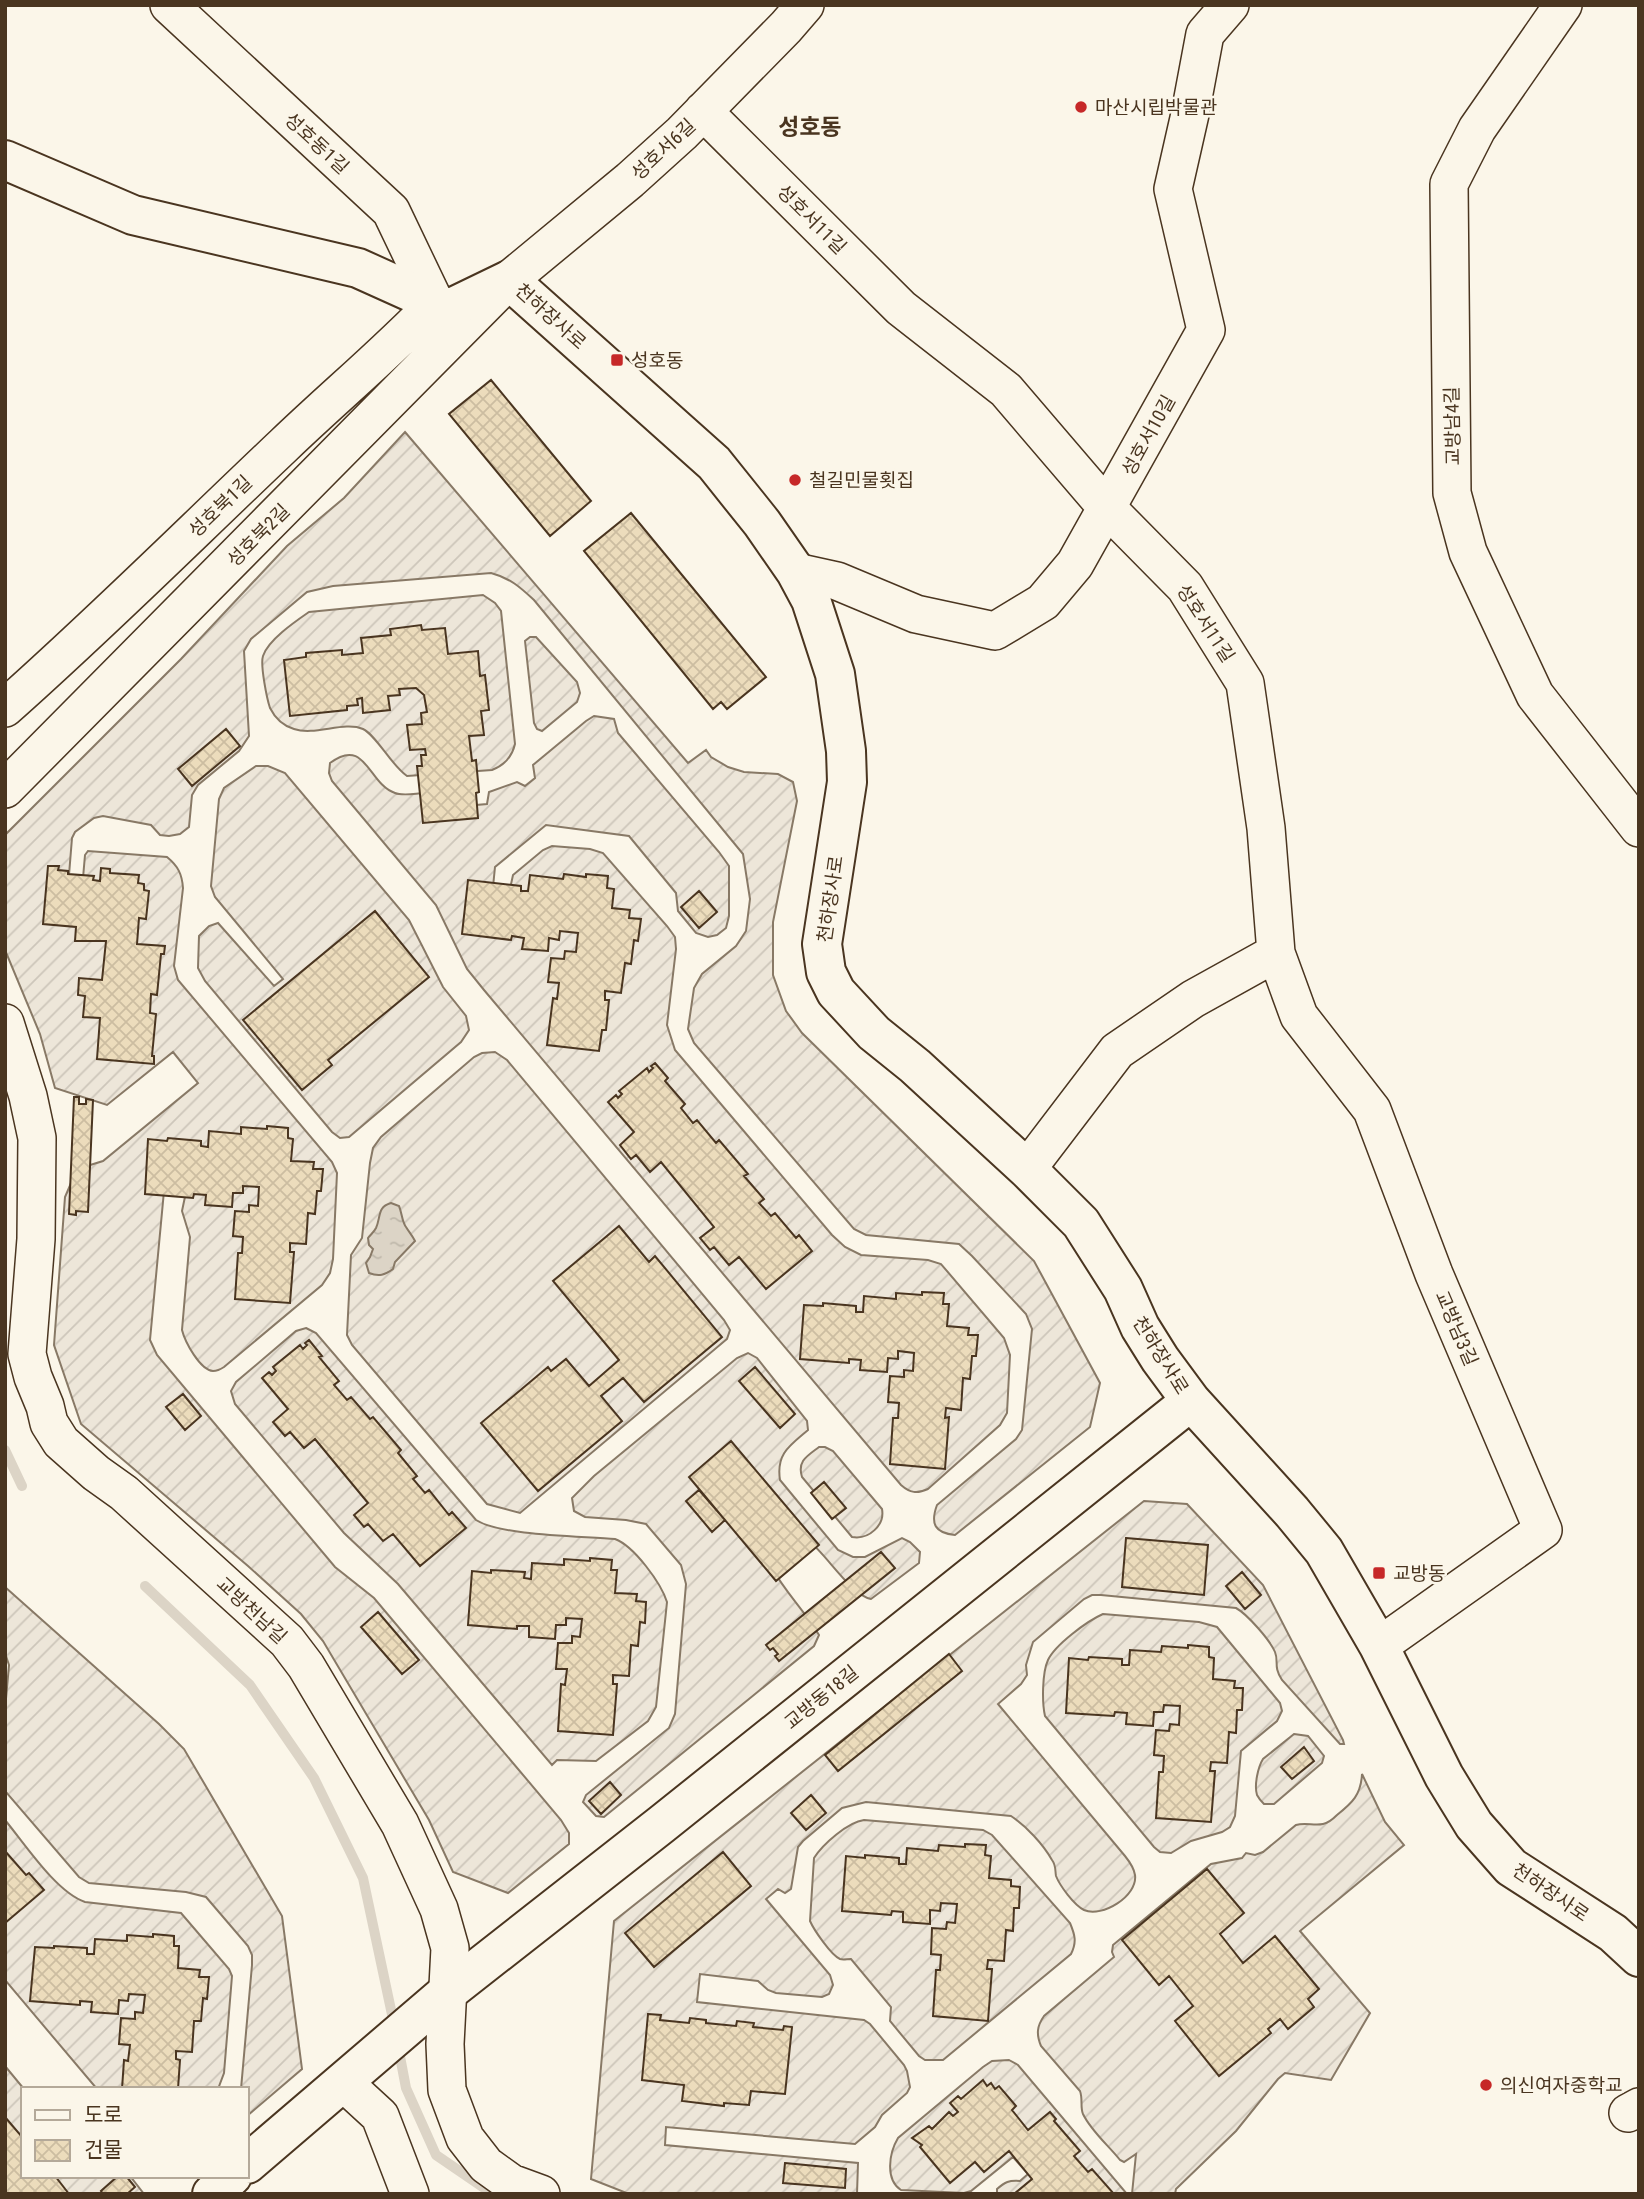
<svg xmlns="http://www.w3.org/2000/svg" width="1644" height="2199" viewBox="0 0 1644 2199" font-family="'Roboto Condensed','Noto Sans KR',sans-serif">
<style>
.garden{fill:url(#garden-furrows);stroke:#887966;stroke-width:2}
.water{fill:url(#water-ripples);stroke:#887966;stroke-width:2}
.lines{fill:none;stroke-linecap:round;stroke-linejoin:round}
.stream{stroke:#dcd4c6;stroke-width:10}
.building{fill:url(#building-cross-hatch);stroke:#4a3520;stroke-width:2}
.minor-casing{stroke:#4a3520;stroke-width:40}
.major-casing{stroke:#4a3520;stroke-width:42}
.minor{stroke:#fbf6e9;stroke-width:37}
.major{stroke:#fbf6e9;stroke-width:38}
.poi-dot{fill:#c62828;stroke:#fbf6e9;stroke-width:2.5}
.labels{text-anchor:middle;stroke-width:5;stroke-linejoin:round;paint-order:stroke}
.poi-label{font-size:19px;fill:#4a3520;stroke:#fbf6e9;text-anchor:start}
.street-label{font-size:19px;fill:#4a3520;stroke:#fbf6e9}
.quarter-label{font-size:23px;font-weight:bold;fill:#4a3520;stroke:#fbf6e9}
</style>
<defs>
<pattern id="garden-furrows" width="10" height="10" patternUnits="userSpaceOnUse" patternTransform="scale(1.75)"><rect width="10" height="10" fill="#ede6d9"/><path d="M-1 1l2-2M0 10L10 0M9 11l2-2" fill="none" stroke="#cdc6ba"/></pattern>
<pattern id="water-ripples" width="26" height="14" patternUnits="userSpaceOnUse" patternTransform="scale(1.75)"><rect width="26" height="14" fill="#dcd4c6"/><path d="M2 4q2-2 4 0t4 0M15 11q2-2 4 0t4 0" fill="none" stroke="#beb7aa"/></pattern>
<pattern id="building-cross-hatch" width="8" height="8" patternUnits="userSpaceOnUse" patternTransform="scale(1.75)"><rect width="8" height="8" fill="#ecdcbc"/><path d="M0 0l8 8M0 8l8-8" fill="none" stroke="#ccbda1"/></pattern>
</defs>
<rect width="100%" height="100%" fill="#fbf6e9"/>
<path class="garden" d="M405,432L688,763L706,750L711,757L728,767L744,772L778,774L793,782L797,801L773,922V975L786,1011L802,1033L1034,1261L1100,1383L1090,1427L955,1535C935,1533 930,1524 937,1505L1016,1439L1022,1430L1032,1329L1026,1314L972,1256L959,1244L866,1235L854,1229L694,1043L688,1029L694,988L702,974L736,946L746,931L750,899L743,854L534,600C520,587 510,578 491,573L333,586L307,592L251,639L244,651L249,736L239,751L198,785L192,795L189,827L180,834L169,836L160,835L151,825L103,816L94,818L75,832L72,838L69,875L83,878L85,855L88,851L167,857C178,866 182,874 183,888L174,966L178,980L332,1162L337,1173L333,1259L330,1273L322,1285L224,1367C221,1369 217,1371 213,1371C200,1370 185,1342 182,1330L190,1237L182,1211L186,1192L164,1191L150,1340L157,1355L335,1567L374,1598L561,1820L569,1833V1844L508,1893L453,1872L429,1820L323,1641L301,1614L248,1566L81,1424L54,1345L65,1197L77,1169L103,1161L198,1083L173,1052L107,1105L55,1088L40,1034L5,950V835L181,659L287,546L344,498Z
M483,595L495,603L501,611L515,744C512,757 505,765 492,770L407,776C391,765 377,736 363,729C344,721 315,736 294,729C284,726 275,718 270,708C267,699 260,665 263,656C268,640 296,621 309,612Z
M530,637H536L577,682L580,693L577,702L542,731L537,729L534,723L525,641Z
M594,716L614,719L618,733L719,852L729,866V916L726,928L717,935L708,937L696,933L678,911L676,893L629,836L546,825L495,867L493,887L510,889L513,875L543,850L552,846L590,849L603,853L667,926L675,937L676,949L667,1025L675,1050L832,1235L845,1247L861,1255L928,1260L941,1264L1004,1338L1010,1355L1007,1413L1000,1425L928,1489C917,1494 910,1493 901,1485L484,990L467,969L436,905L332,781L329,773L330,763C366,736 368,784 395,793C404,797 429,792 439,791L442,808L487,804L489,792L517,782L525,786L535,778L533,765L586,721Z
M256,766H268L285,773L409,920L443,987L466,1016L469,1030L461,1042L349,1137L340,1138L332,1132L205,981L198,968L199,936L209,926L218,923L274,986L283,979L215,897L211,886L219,799L224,788Z
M495,1052L507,1060L724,1320L730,1330L727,1339L520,1513L487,1504L352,1345L347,1335L351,1255L362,1238L370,1163L373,1148L381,1137L474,1057L482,1053Z
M306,1328L316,1333L476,1520C501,1536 582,1536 615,1539C634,1546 661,1583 667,1602L656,1707L648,1721L596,1761L557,1760L552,1765L398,1584L344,1533L235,1404L231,1391L236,1382L296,1331Z
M748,1353L757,1358L807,1421L808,1430C789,1446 776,1454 780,1480L838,1550L853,1557H865L902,1538L910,1542L920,1552L919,1563L871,1599C851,1595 827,1555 808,1540L772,1568C785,1592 805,1611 819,1635L814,1646L604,1817L596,1816L583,1802L586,1795L669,1728L675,1714L686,1584L681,1565L646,1524L626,1520L585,1517L574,1511L572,1498L594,1476L737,1358Z
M819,1447H825L833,1451L882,1509C885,1525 869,1540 852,1537L802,1477C797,1461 807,1456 819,1447Z
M1144,1501L1187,1504L1263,1585L1343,1740L1344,1744H1340L1282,1680C1273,1666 1279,1662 1275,1652C1270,1640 1247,1614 1236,1608L1101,1595H1092L1084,1599L1033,1642L1026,1665L1027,1675L1021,1684L998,1704L1125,1856C1129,1861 1134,1868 1135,1875C1138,1896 1102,1918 1084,1910C1074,1905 1060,1886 1056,1876C1055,1870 1056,1865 1052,1860C1043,1844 1026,1826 1011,1816L866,1802L842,1808L803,1841L798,1847L791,1889L785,1893L778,1889L766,1899L830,1975L833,1985L829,1994L822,1997L776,1993L768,1990L758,1981L700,1974L697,2002L864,2020L870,2024L904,2065L907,2071L910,2087L907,2093L882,2115L875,2127L855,2144L666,2127L665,2145L858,2163L857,2194H629L591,2179L614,1921Z
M5,1587L159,1724L184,1749L282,1916L302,2069L247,2116V2089H241L252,1965V1955L248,1946L206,1897L186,1892L89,1883L79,1877L5,1791V1710L9,1665L5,1653Z
M1103,1614L1199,1622L1217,1627L1280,1703L1282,1711L1277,1721L1241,1751L1235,1816L1230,1827L1222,1832L1191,1841L1171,1853L1160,1852L1154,1847L1045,1716C1042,1703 1042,1673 1048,1660C1055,1645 1087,1621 1103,1614Z
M1294,1734L1308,1736L1324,1756L1322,1763L1274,1804H1264C1262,1802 1258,1797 1257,1795C1254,1785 1258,1767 1263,1759Z
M1362,1774L1385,1822L1404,1845L1300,1931L1370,2013L1331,2080L1285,2073L1278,2079L1236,2131L1176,2189L1175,2194H1132L1136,2154L1124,2162L1120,2160C1109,2146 1091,2131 1083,2114C1080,2107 1083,2099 1080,2091L1041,2046C1036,2034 1037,2026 1044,2016L1114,1957L1112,1952L1113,1945L1211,1864L1242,1858L1246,1853L1255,1855L1263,1852L1296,1825C1305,1822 1314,1826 1323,1824C1329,1823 1333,1819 1337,1815C1352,1803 1361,1795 1362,1774Z
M5,1820C25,1844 56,1892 85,1902L181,1913L229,1969L232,1976L224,2073L218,2089H97L5,1980Z
M864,1820L983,1830L992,1835L1070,1923C1075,1935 1077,1942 1071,1954L943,2060H925L919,2056L890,2021L891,2007L851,1959C847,1959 843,1960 840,1959C831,1955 814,1930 810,1921L814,1858C823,1844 848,1822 864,1820Z
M1009,2060L1018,2065L1127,2194H997V2189C1005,2182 1009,2180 1020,2181L1028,2174L1013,2157L971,2191L964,2193L901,2190C885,2180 889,2153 898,2138L983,2067L992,2061Z
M5,2066L24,2089H23V2176H130L144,2194H5Z"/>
<path class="water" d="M391,1203L399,1206C402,1213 402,1222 406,1227C409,1232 412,1235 415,1241L395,1262L393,1269C385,1275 379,1277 369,1273L366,1263L370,1257L373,1249L369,1245L368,1238C371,1234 374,1232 376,1228C381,1217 377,1207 391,1203Z"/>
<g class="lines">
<path class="stream" d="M5,1450L22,1486
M145,1586L250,1685L314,1778L363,1878L394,2024
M398,2046L406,2088L436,2155L493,2194"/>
</g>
<path class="building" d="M491,380L591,501L550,536L449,414Z
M631,513L766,677L727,709L721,702L713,709L584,551Z
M421,625L422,630L445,628L448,654L478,651L480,676L485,675L489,710L481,711L484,735L469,736L472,761L476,760L479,792L476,793L478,818L423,823L417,766H422L421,755H426L425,749L410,750L407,725L422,724L421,713L427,712L424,695L416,688L399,689L400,695L388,696L390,710L363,713L362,698L357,699L358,705L347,706V710L290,716L284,660L306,657V653L342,650V655L363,653L361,638L391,635L390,629Z
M226,729L240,746L192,786L178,769Z
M48,866H59L58,870L68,871V874L94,876L93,880L100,881L101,868L110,869V873L139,875L138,883L144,884V890L149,891L146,919L139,918L137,944L165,946L164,954H161L157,995L151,994L150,1013L156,1014L152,1056H154V1064L97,1059L100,1018L83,1017L85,996L78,995L79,978L102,980L106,941H75L76,927L43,924Z
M564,874L586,877V874L608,876L607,888L614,889L612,908L630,910L629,918L641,919L638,941L634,940L631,964L625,963L621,993L605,991V1000H609L606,1030H602L599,1051L547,1045L553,998L557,999L559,983L548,982L551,958L564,959L565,951L576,952L578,933L560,931L559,940L549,938L548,951L522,949L524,938L512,936L511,940L462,934L468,880L521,886V891H528L530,875L563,879Z
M699,891L717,912L699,928L681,907Z
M375,911L429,977L328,1060L332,1065L302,1090L243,1020Z
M655,1063L668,1078L665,1081L685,1104L681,1108L693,1123L697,1120L716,1143L719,1140L748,1174L744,1176L764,1199L759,1203L771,1216L775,1213L796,1238L799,1235L812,1251L766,1289L739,1257L729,1265L714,1247L710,1250L700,1238L714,1227L661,1162L650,1172L636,1155L631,1159L620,1145L634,1132L608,1102L616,1095L618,1098L622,1094L619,1091L647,1068L649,1072L653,1068L651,1066Z
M74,1097H79V1104H86V1099L93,1100L88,1212L76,1211V1215L69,1214Z
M267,1126L288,1128V1138L293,1139L291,1161L314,1162L313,1169H323L321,1191H317L315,1214L308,1213L306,1244L290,1243V1252H294L290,1303L235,1299L238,1253H242L243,1237L233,1236L235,1211L249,1212V1205L258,1206L259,1187L243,1186V1193H233L232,1207L205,1205L206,1195L194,1194L193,1198L145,1194L148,1139L167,1141L168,1138L201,1141V1146L208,1147L209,1131L241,1134V1127L267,1129Z
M619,1226L649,1262L655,1256L722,1337L644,1402L623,1378L601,1396L622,1421L538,1491L481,1423L548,1367L551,1371L566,1359L589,1386L619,1360L553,1281Z
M922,1292L944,1293L943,1304H949L947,1326L969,1328L968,1335H978L976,1356H972L970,1379L963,1378L961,1410L946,1408L945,1418L949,1417L945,1469L890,1464L893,1418H898L899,1403L888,1402L890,1376L904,1377V1370L913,1371L914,1353L898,1351V1359L888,1358L887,1372L860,1370L861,1360L849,1359V1363L800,1359L804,1305L823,1306V1303L856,1306V1312H863L864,1296L896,1299V1293L922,1295Z
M309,1340L322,1356L319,1357L339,1381L334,1385L347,1400L351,1397L370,1419L373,1417L401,1450L398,1453L417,1476L413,1479L425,1493L429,1490L449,1515L452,1512L466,1528L420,1566L393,1534L383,1541L368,1524L364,1527L354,1515L368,1503L315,1439L304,1448L290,1432L285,1436L273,1422L288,1409L262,1378L269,1372L272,1375L276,1371L273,1367L300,1345L303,1349L307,1345L305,1343Z
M755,1367L795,1414L780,1428L739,1381Z
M183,1394L201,1416L185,1430L166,1407Z
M731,1441L819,1545L776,1581L689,1477Z
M824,1482L846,1508L832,1519L811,1493Z
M699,1490L725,1520L712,1532L686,1501Z
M1126,1538L1208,1545L1204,1595L1122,1587Z
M881,1552L895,1568L779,1661L775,1656L778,1654L773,1648L770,1650L766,1645Z
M590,1558L612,1560L611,1570H617L615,1593L637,1594L636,1601L646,1602L645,1623L640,1622L638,1646L631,1645L629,1676L613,1675V1684H617L613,1735L558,1731L561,1684L565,1685L567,1669H556L558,1643H572V1636L580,1637L582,1619L566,1618V1625H556L555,1639L529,1637V1626H517V1629L468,1625L472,1571L491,1573V1570L525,1572L524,1578L531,1579L532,1563L564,1565V1559L590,1561Z
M1242,1572L1261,1595L1245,1609L1226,1586Z
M378,1612L419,1660L402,1674L361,1627Z
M1188,1645L1209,1647V1657L1214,1658L1213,1679L1235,1681L1234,1688H1243L1242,1710H1237L1236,1733L1229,1732L1227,1763L1211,1762L1210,1771H1215L1211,1822L1156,1818L1159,1772H1163L1164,1756L1154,1755L1156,1730L1169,1731L1170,1724L1179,1725L1180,1706L1164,1705L1163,1712H1154L1153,1726L1126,1724L1127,1713L1115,1712L1114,1716L1066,1713L1069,1658L1088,1660L1089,1657L1122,1659V1665H1129L1130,1650L1161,1652L1162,1646L1188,1648Z
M949,1654L962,1671L838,1771L825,1755Z
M1304,1747L1314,1761L1292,1779L1281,1767Z
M610,1782L621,1795L601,1814L589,1801Z
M811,1795L826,1813L806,1830L791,1813Z
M965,1844L986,1845L985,1855L991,1856L989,1878L1011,1880V1886L1020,1887L1019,1908H1014L1013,1931L1006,1930L1004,1961L988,1960L987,1969H992L988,2021L933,2016L936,1970H940L941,1955L931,1954L932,1928L946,1929L947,1922L955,1923L957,1904L941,1903L940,1911L930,1910V1924L903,1922V1912L892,1911L891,1915L842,1911L846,1856L865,1858V1855L899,1858V1864H906L907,1848L938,1851L939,1845L965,1847Z
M5,1851L26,1875L29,1873L44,1890L5,1923Z
M723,1852L751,1886L654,1967L625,1933Z
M1207,1869L1244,1913L1220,1934L1243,1963L1275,1936L1319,1989L1308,1999L1314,2007L1288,2029L1280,2019L1268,2029L1271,2033L1219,2076L1175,2021L1193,2006L1169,1976L1159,1985L1122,1940Z
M153,1934L174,1936V1946H179L178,1968L200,1970L199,1977H209L207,1999L203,1998L201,2021H194L192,2052L176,2051V2059L180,2060L178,2089H122L124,2060L128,2061L130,2045L119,2044L121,2018L135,2019V2012L143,2013L145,1995L129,1994L128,2001L119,2000L118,2014L91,2012L92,2002L80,2001V2005L30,2001L35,1947L54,1948V1946L87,1948V1954H94L95,1939L127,1941V1935L153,1937Z
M648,2014L661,2015L660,2020L689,2023L690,2018L706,2020V2023L736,2026L737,2021L754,2023L753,2027L783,2030L784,2026L792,2027L785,2094L751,2091L749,2105L724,2103V2106L682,2101L684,2085L642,2080Z
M983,2080L987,2086L991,2083L995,2089L999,2086L1016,2106L1012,2110L1028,2130L1050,2112L1056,2119L1054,2121L1080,2151L1074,2156L1088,2172L1092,2169L1114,2194H1014L1032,2179L1009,2151L984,2172L975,2162L950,2183L920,2147L922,2145L912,2138L929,2126L932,2129L949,2112L953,2116L958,2112L950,2103L958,2096L961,2099Z
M5,2117L23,2138V2176H55L69,2194H5Z
M785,2163L846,2169L845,2188L783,2183Z
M118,2176H126L135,2187L127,2194H103L101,2191Z"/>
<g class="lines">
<defs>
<path id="minor" d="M1563,5L1477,129L1449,184L1452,493L1468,552L1535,695L1639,828
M703,111L901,308L1006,390L1107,508L1185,587L1245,683L1266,828L1276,953L1299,1016L1372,1110L1434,1274L1543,1530L1379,1646
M796,572L837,581L916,614L995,631L1043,602L1075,564L1206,330L1173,189L1190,114L1205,34L1230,5
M5,708C101,623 191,533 284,445C334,397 387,353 435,303L391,211L169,5
M5,789L509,280L630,180L682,133L786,27L805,5
M5,1023L28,1096L37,1138L36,1239L27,1354L33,1377L45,1406L49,1423L61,1442L96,1473L124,1493L287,1641L306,1666L400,1824L439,1909L450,1948L445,2044L447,2090L465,2138L486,2165L511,2183L541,2194
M1027,1169L1117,1051L1193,999L1276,953
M343,2082L380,2116L410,2194
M1628,2113L1639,2107"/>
<path id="major" d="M5,160L133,215L358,268L449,309L509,280L714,463L762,523L796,572L811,600L835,674L846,751L847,782L822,944L826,972L836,992L874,1033L915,1066L1027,1169L1081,1223L1123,1289L1140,1327L1160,1359L1191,1401L1292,1512L1324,1551L1379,1646L1444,1776L1474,1825L1511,1867L1613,1933L1639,1957
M247,2164L449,1991L662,1824L1191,1401
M212,2194L232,2176"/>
</defs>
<use href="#minor" class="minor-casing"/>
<use href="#major" class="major-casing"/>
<use href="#minor" class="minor"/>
<use href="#major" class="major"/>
</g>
<g class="poi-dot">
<circle cx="1081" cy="107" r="7"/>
<rect x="610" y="353" width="14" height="14" rx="3.5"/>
<circle cx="795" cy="480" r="7"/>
<rect x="1372" y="1566" width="14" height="14" rx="3.5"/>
<circle cx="1486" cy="2085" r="7"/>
</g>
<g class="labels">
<g class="poi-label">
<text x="1095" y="114">마산시립박물관</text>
<text x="631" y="367">성호동</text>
<text x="809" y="487">철길민물횟집</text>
<text x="1393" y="1580">교방동</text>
<text x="1500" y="2092">의신여자중학교</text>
</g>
<g class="street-label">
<text transform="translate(317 143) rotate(43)" y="7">성호동1길</text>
<text transform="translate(663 149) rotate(-43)" y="7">성호서6길</text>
<text transform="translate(812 219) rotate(45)" y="7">성호서11길</text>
<text transform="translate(551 316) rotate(42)" y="7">천하장사로</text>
<text transform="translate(1452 426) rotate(-91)" y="7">교방남4길</text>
<text transform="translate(1148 435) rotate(-61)" y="7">성호서10길</text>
<text transform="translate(220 506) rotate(-44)" y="7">성호북1길</text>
<text transform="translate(258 535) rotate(-45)" y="7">성호북2길</text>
<text transform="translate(1206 623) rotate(57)" y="7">성호서11길</text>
<text transform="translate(830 899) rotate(-82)" y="7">천하장사로</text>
<text transform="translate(1457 1328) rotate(67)" y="7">교방남3길</text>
<text transform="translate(1161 1355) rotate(58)" y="7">천하장사로</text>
<text transform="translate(252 1610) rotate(43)" y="7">교방천남길</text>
<text transform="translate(821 1697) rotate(-39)" y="7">교방동18길</text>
<text transform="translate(1551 1892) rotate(34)" y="7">천하장사로</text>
</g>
<g class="quarter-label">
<text x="810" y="135">성호동</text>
</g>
</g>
<rect width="1644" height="2199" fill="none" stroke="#4a3520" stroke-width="14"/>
<rect x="21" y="2087" width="228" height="91" fill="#fbf6e9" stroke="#b4a999" stroke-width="2"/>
<rect x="35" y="2110" width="35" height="10" fill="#fbf6e9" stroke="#b4a999" stroke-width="2"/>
<text x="84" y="2122" font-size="21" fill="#4a3520">도로</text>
<rect x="35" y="2140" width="35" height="21" fill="url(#building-cross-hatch)" stroke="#b4a999" stroke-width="2"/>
<text x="84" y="2157" font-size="21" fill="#4a3520">건물</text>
</svg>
